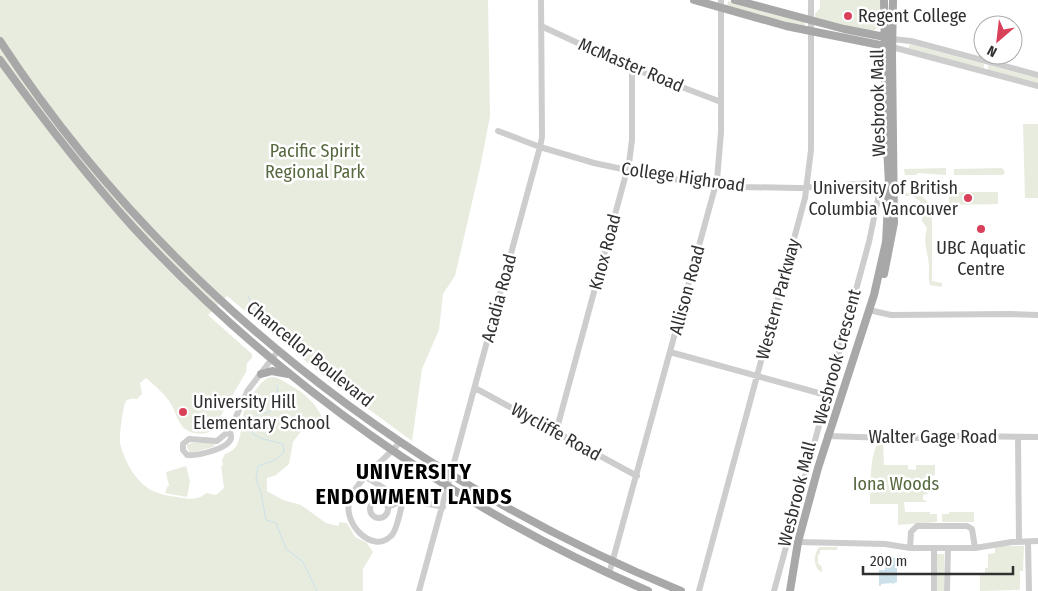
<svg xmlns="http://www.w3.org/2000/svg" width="1038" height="591" viewBox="0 0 1038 591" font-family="'Fira Sans Condensed',sans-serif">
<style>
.green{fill:#e7ecdf}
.water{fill:#cde1ea}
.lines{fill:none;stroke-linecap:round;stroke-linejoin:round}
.stream{stroke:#cde1ea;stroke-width:1}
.minor{stroke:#cdcdcd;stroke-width:6}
.major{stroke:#a8a8a8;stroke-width:8}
.poi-dot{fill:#d9405a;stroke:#fff;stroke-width:2}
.labels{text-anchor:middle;stroke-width:5;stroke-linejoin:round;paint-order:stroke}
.poi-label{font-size:18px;fill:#303030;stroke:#fff;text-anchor:start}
.street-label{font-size:18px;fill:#303030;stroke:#fff}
.park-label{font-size:18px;fill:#576940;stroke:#fff}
.district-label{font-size:22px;font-weight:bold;letter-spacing:1px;fill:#000;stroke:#fff}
</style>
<rect width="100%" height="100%" fill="#fff"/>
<path class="green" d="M0,0H488L490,116L480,168L455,276L443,294L439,330L422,369L412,441L330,381L227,296L208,315L252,354V358L247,363L246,372L212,431C201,436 186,434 180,423C176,417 175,410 171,404C165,394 155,386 146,378L140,383L142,394L137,399C134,399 129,398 126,401C123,405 119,437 120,443C124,460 135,481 151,490C159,494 168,496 177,497C187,499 198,501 206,493L216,495L224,488L221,465L223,466L222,460L225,454C229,452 232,451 235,448C242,439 241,422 244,411C246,403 252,394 258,387C270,372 275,376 290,385C305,394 314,401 322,417L315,429L305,426L293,442L289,464L276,475L267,478V491L283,500L301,505L326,523L338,526L340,522L347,523L355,537L367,543L373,552L363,569V591H0Z
M820,0H881C881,12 885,29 870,31L815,19V14L820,8Z
M728,1L805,21V28L727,7Z
M910,44L984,64V70L908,49Z
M988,65L1038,78V84L988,71Z
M1023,124H1038V198H1025Z
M946,168V175L918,173L916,175H905L904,169Z
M1002,168L1005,172L1003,175H954V169Z
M949,192H998V204L949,205Z
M904,193H919L932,206V281L942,283V287L930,285C928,277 929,272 929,265C927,249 923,244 927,228L922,221L923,208L920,204V201L912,196H904Z
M878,442H883L884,465H908V469L916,470V465H935V475L931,476L927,494L923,495V500H926V502H904L905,512H930V514H937V522L898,525V504H870C871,484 869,460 878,442Z
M191,443H213L215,445L213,447L190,453L187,447V445Z
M186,466L190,481L187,497L165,493L167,487L169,486L166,472Z
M949,512H974V522H942V514H949Z
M999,546H1024L1023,571H1020V588L1019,590L980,591V574H985V568H988V554L995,553V548Z
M819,547H838L837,550H820V554L818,555V563L822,567V572L818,570C813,561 814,555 819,547Z
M937,554H944V591H937Z"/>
<path class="water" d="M885,558H896V561L897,562V582L894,583V585L892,583L881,584V586H879V570H885Z"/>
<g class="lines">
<path class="stream" d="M248,296L252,306L260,313
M277,386C279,398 277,404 268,413H259L250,423L253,434L260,438L283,444L284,452L275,460L258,466L256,479L261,493L266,520L276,523L286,549L303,562L317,591"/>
<path class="minor" d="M541,26L632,68L721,102
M892,39L911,41L1038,75
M892,47L1038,86
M498,131L540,147L594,163L664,178L742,187L798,188L873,183L877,186L879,194L869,242L774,591
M869,310L891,315L1010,314L1038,315
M670,352L826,395
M475,388L637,476
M230,430C230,432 231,435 231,438C229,449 197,456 187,455L183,450V444L189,439L217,441L230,430L248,390L278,351
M556,432L629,163L632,140V68
M827,436L889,438H936L955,436L1038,437
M1018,437L1019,542
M400,442C384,461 360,476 350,499C341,522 372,555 391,536C397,531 401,508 403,500
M366,477L403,500L407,499L443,507
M370 509a9 9 0 1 1 18 0a9 9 0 1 1-18 0Z
M388,507L403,500
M798,542L885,544L910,548H975L972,529L967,526H917L911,532L910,548
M1028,542L1029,591
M975,548L1012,542L1038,541
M609,574L717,180L721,132V0
M419,591L540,147L542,137L541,0
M699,591L805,198L811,150V0
M934,591V548
M947,591L948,548"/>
<path class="major" d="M694,0L786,26L890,47
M735,0L844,29L890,38
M0,41C162,289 408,480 681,591
M0,60C42,118 85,174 133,227C276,382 455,508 648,591
M884,274L894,223L892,55L893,0
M261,374L272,371L288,374
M427,469L441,477L451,475
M790,591L798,542L818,468L874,295L886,242L889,184L886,128L884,0"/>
</g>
<g class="poi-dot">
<circle cx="848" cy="16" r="5"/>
<circle cx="968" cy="198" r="5"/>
<circle cx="981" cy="229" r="5"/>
<circle cx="183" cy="412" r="5"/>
</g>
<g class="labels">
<g class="poi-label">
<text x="858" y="22">Regent College</text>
<text x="958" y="194" text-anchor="end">University of British<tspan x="958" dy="21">Columbia Vancouver</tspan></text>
<text x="981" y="254" text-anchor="middle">UBC Aquatic<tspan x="981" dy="21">Centre</tspan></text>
<text x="193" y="408">University Hill<tspan x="193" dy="21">Elementary School</tspan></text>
</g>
<g class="street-label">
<text transform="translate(631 65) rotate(23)" y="6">McMaster Road</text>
<text transform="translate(878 103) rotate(-91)" y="6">Wesbrook Mall</text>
<text transform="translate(683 177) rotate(8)" y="6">College Highroad</text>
<text transform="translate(605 252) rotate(-75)" y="6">Knox Road</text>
<text transform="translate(687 290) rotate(-75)" y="6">Allison Road</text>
<text transform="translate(499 298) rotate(-75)" y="6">Acadia Road</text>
<text transform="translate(778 299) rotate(-75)" y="6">Western Parkway</text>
<text transform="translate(310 354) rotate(39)" y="6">Chancellor Boulevard</text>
<text transform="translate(837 357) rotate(-75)" y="6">Wesbrook Crescent</text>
<text transform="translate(556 432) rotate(29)" y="6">Wycliffe Road</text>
<text x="933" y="443">Walter Gage Road</text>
<text transform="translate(797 494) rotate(-76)" y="6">Wesbrook Mall</text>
</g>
<g class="park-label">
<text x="315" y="157">Pacific Spirit<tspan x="315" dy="21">Regional Park</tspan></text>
<text x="896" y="490">Iona Woods</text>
</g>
<g class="district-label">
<text x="414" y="479">UNIVERSITY<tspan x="414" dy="25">ENDOWMENT LANDS</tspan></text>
</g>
</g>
<g transform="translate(998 40) rotate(208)"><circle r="24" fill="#ffffff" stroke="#acacac"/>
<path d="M0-4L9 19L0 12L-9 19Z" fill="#d9405a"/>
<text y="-8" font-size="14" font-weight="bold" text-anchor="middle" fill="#303030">N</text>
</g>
<path d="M863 566v8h150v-8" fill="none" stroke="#303030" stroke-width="2.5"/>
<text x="870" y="566" font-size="15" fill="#303030" stroke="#ffffff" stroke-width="4" paint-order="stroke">200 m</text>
</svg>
